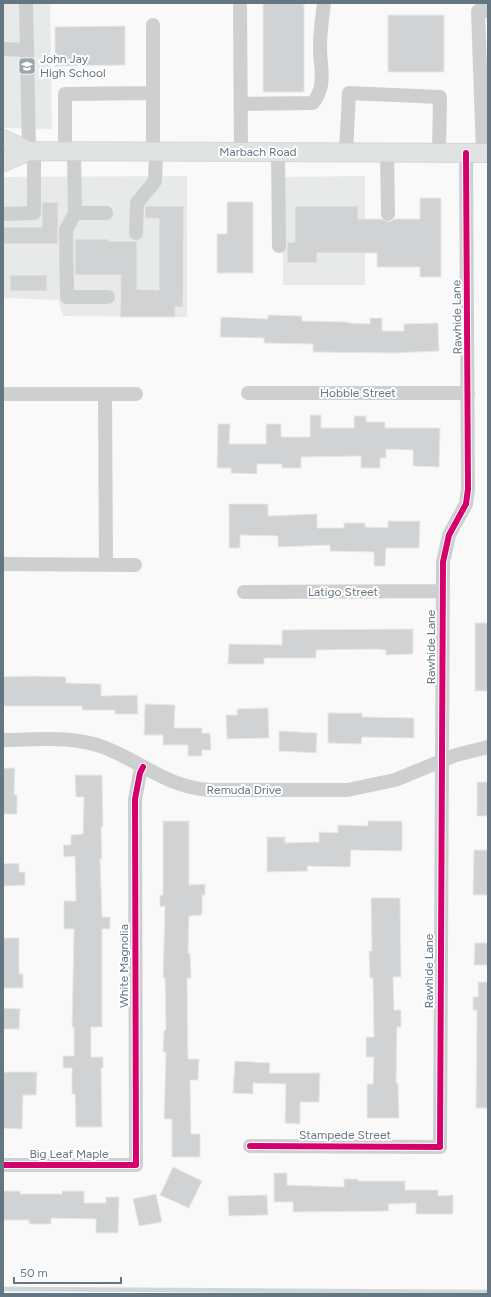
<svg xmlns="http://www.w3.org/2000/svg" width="491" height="1297" viewBox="0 0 491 1297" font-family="Figtree,sans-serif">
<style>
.built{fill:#e8e9e9}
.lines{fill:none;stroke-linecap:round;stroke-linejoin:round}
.stream{stroke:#ced6d9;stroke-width:4.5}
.building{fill:#d0d2d3;stroke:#e8e8e8}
.major-casing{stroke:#d5d6d7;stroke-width:20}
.minor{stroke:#cecfd0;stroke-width:14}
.major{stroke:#e1e2e2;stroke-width:18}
.cycleway-casing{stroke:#fff;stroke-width:8}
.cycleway{stroke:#d6006c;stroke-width:6}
.labels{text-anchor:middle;stroke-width:4;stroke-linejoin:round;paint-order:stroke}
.poi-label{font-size:12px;fill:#657683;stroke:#fff;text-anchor:start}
.street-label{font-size:12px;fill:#657683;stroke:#fff}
</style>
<rect width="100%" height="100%" fill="#f9f9f9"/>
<path class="built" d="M3,3H50L52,129L3,128Z
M187,176V317L63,316L58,300L3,298V177Z
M365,176V285H283V177Z"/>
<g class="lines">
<path class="stream" d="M3,1289L488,1292"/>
</g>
<path class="building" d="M263,3H304V92H263Z
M388,15H444V72H388Z
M125,26V65L55,66V27Z
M420,198H441V277H420V267H377V253H317V263H287V242H295V206H358V219H381L389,222L395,219H420Z
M42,202H58V244H3V227H42Z
M227,202H253V273H217V234H227Z
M145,206H184L183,307H175V317H120L121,275H75V239H109V241H137V289L159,290V219L145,218Z
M10,275H47V291H10Z
M268,315L302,316V321L348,322V323L370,324V318H382V331H404V324L438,323L439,351L394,353L313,352V344L264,343V338L220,337L221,317L268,319Z
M310,415H321V428H354V416H366V422H385V428H440L439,467L413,466V450L386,449V458H380V468H361V456L301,457V468H282V464H257V474L231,473V468H217L218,424H230L229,444H266V424H281V437H310Z
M229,504H268V516L317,514V528H344V523H365V527L388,528V521H420L419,548H386L385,566H374V552L330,551V545L278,547V536L240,535V548H229Z
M475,623H488V691H475Z
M413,629V654L386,655V650L376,649L316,650V658H264V664H228L229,644L282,645V630Z
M32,676L66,677V683L101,684V696L137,695L138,714H115V710H82V706H3V677Z
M145,704L175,705L174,728H202V733H210L211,750H202V756H188V745H163V735H144Z
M268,708L269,738L227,739L226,715H237V709Z
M328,713H362V717L414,718V738L362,737L361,744L328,743Z
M279,731L317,733L316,753L279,751Z
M3,768H15L14,795H17V814H3Z
M75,775H102L103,827H101L102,859H100L102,917H110V929H102V1027H91V1057H103V1068H101L102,1127H76L75,1094H72V1068H63V1056H74V1027H72L74,929H64V901H76L75,856L64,857L63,845H71V835L83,834L84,797H76Z
M477,782H488V816H477Z
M163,821H189V885L205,884V895H202V915L189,916L188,953H190L191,978H187L188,1059H199L198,1080H190L191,1134H200V1157H172V1119H164L166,1052H163L164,1030H166L165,978H163L165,906L160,907V895H163Z
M368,821H402V851L351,850L350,867L307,866L308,871L267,872V837H285V843L319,842V832L338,833V825L368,826Z
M474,850H488V895H473Z
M19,863V872H25V885L3,886V864Z
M371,898H400L401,977H393L394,1010H401V1027H397L396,1083H398L399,1118H367V1084H373L374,1057H366V1037H374L373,978H370L369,951H372Z
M3,938H19V974H23V988H3Z
M475,943H488V965H474Z
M478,982H488V1108H476L477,1010H473V997H478Z
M3,1008L20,1009L19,1029H3Z
M235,1061L270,1063L269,1073H320L319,1102H300V1124L285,1123L286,1084L253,1083V1094L233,1093Z
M3,1072H37L36,1095H23L22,1129L3,1128Z
M173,1167L202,1181L189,1208L160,1195Z
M274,1173H287V1185L313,1186L344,1187V1179H358V1181H405V1190H438V1196L453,1195V1214H416V1203L388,1204L389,1211L293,1212V1202H274Z
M3,1191H20V1194H62V1191H84V1203H106V1197H119L118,1233H96V1219L51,1218V1224H29V1220H3Z
M156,1194L162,1222L139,1226L133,1199Z
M267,1195L268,1215L229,1216L228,1196Z"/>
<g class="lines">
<defs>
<path id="major" d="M3,139L29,151
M3,162L29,151L488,153"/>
</defs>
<use href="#major" class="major-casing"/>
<path class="minor" d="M240,3L241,152
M153,25V152
M3,49L27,50L26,3
M27,50L29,151
M241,104L313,103C327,85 320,68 320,47C320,32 322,18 324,3
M65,151V94L153,93
M74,151L75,213L66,230L67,297H108
M278,152L279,246
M346,152L349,93L440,97L439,153
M387,153L388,214
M483,153L478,11H488
M75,213H106
M3,214L34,213V151
M136,233L137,203L155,181L156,152
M248,393H468
M3,394H105
M3,564L135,565
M106,565L105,394H136
M244,592L442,591
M3,740C35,740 72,735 103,747C143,762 165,787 211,790H347L395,780L456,755L488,747
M250,1146L440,1147L443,562L449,535L466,504L468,489L466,153
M3,1165H136L135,799L140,773L143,767"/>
<use href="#major" class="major"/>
<defs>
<path id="cycleway" d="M250,1146L440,1147L443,562L449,535L466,504L468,489L466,153
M3,1165H136L135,799L140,773L143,767"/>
</defs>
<use href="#cycleway" class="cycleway-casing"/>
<use href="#cycleway" class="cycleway"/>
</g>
<defs>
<symbol id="school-square" viewBox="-11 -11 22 22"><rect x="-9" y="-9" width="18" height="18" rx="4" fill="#99a4ac" stroke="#fff"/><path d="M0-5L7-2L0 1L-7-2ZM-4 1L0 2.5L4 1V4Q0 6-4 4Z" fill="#fff"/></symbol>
</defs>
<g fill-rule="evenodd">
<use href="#school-square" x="17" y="56" width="20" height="20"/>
</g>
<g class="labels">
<g class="poi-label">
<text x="40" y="63">John Jay<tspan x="40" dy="14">High School</tspan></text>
</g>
<g class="street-label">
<text x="258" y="156">Marbach Road</text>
<text transform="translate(457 317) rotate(-91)" y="4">Rawhide Lane</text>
<text x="358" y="397">Hobble Street</text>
<text x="343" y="596">Latigo Street</text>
<text transform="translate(431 647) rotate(-90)" y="4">Rawhide Lane</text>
<text x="244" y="794">Remuda Drive</text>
<text transform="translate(124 966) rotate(-90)" y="4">White Magnolia</text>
<text transform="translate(429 971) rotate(-90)" y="4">Rawhide Lane</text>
<text x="345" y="1139">Stampede Street</text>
<text x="69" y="1158">Big Leaf Maple</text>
</g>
</g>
<rect width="491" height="1297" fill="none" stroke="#657683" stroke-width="8"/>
<path d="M14 1277v6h107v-6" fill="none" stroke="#657683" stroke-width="2"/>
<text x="20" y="1277" font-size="12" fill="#657683" stroke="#ffffff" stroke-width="3" paint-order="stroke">50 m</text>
</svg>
